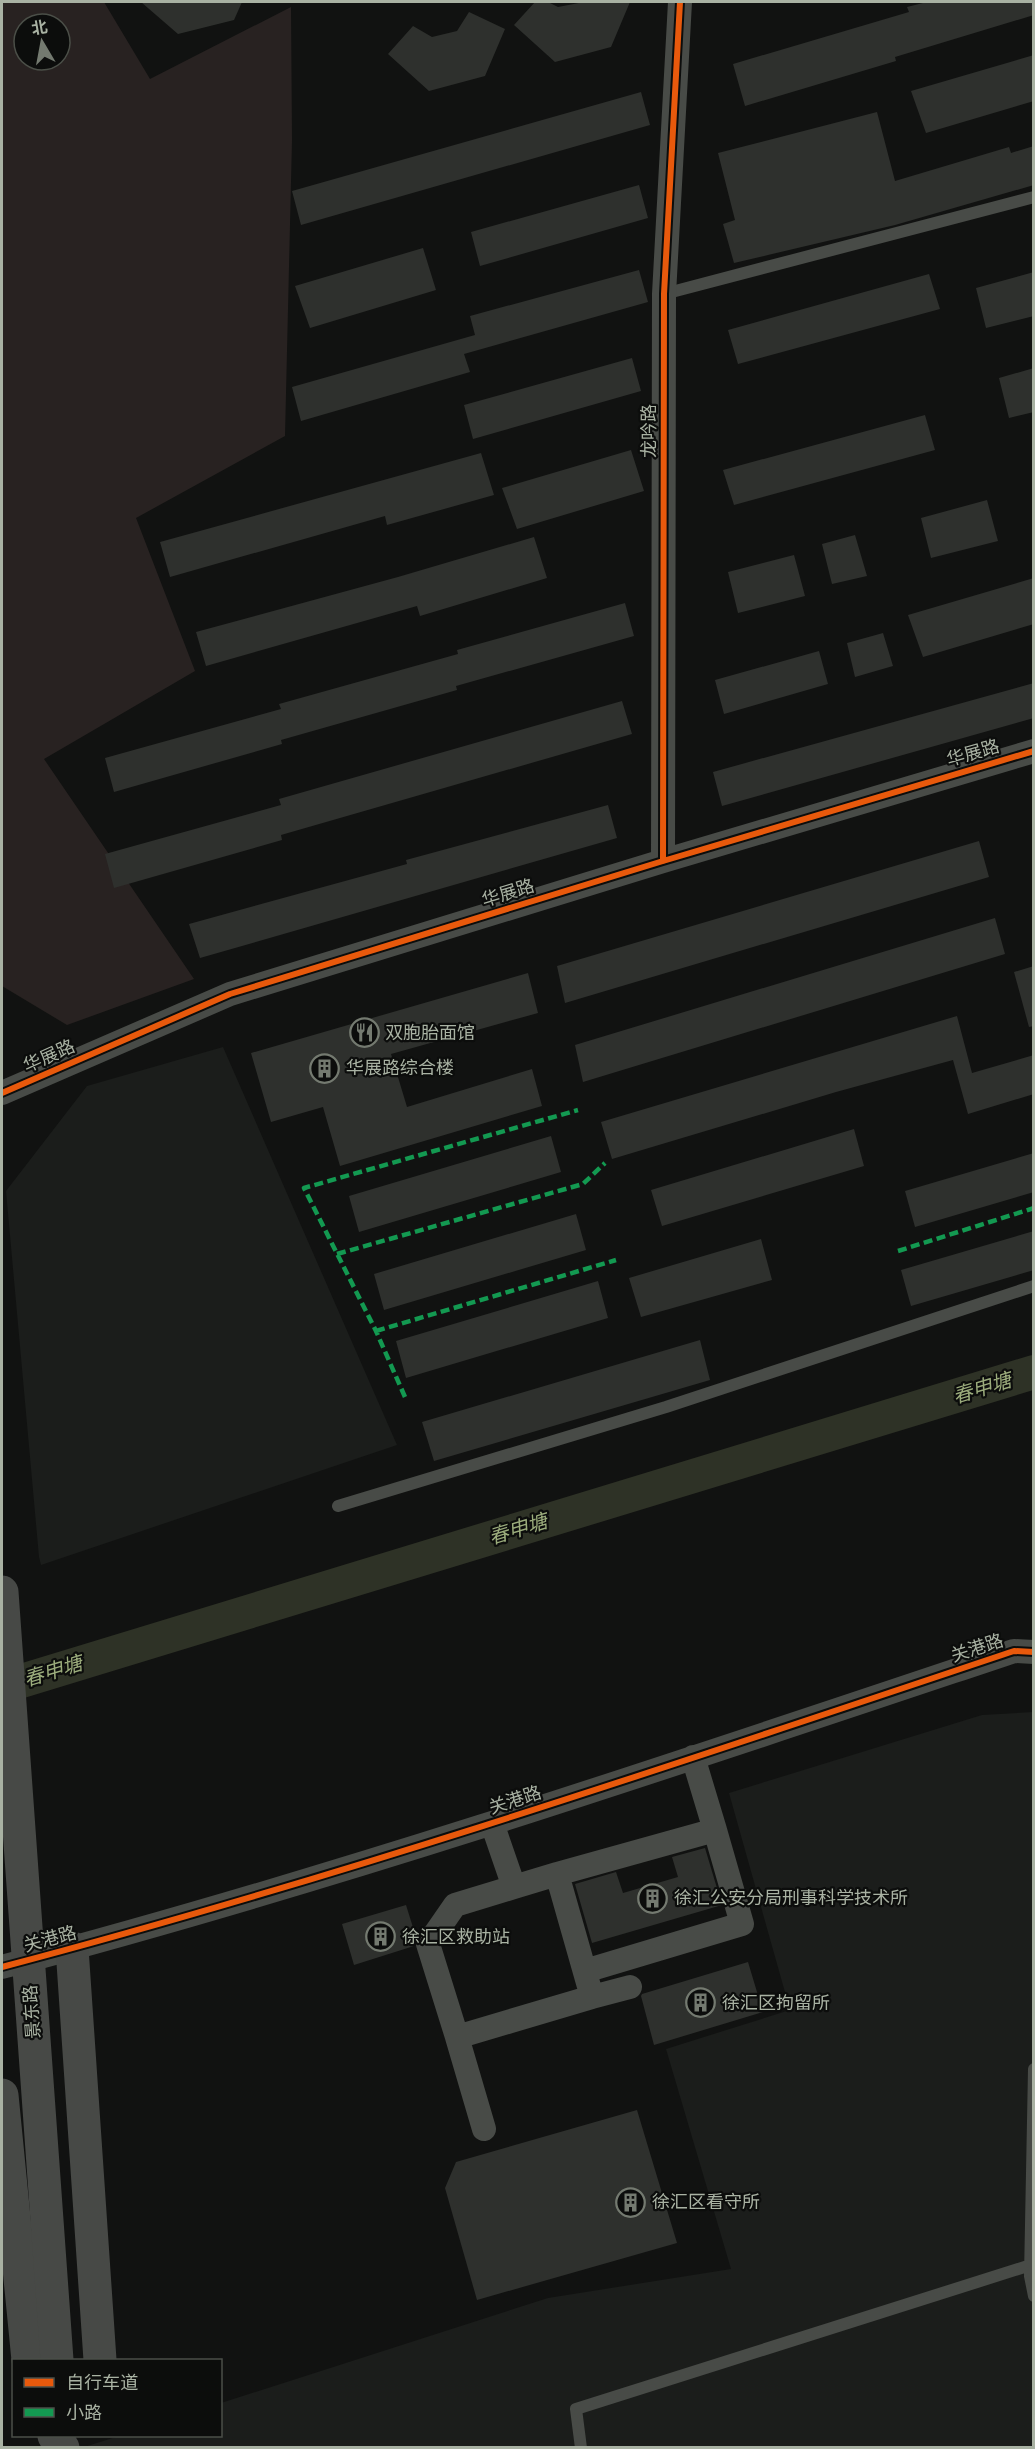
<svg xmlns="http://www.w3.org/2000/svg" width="1035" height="2449" viewBox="0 0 1035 2449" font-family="'Nunito Sans','Noto Sans SC',sans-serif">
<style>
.built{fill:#1b1d1b}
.green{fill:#282221;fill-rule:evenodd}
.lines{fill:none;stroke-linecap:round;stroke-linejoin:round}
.river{stroke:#2e3226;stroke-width:34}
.building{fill:#2e302d}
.lane{stroke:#484b47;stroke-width:12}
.street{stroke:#484b47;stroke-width:24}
.secondary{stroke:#474946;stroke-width:33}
.secondary-bridge{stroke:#474946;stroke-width:33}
.quiet{stroke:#139951;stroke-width:4.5;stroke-dasharray:9 4.5;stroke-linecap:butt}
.cycleway-casing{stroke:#0c0d0c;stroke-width:10}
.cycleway{stroke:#e8590c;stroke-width:6}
.labels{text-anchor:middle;stroke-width:4.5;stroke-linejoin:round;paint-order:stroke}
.street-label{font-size:18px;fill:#a9b2a3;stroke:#0c0d0c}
.poi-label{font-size:18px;fill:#a9b2a3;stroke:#0c0d0c;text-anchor:start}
.water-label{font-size:20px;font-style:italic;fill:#9bac7c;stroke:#0c0d0c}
</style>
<rect width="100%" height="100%" fill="#111211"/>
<path class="built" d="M223,1047L397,1445L41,1565L39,1557L6,1191L87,1086Z
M1033,1712V2447L81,2448L119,2436H220L221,2403L548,2298L731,2269L666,2049L790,2010L729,1793L982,1715Z"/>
<path class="green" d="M2,2H104L150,79L291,7L292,140L285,436L136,518L195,671L44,759L194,979L67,1025L2,986ZM24,24H60V60H24Z"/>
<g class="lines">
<path class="river" d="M2,1687L1034,1372"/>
</g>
<path class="building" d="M141,2H242L234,20L178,34Z
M535,2H548L558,7L584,2H630L611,47L555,62L514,25Z
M927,2H1034V15L895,57L896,61L745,106L733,64L909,12L907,7Z
M469,12L505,29L485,76L429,91L388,54L413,26L432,37L457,31Z
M1034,55V101L926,133L911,91Z
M641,92L650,125L301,225L292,191Z
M877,112L895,181L1009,147L1011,153L1034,146V185L895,225L734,263L723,224L735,220L718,153Z
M639,185L648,218L480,266L471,232Z
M423,248L436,290L310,328L295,286Z
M639,270L648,302L464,354L470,372L301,421L292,387L475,335L470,316Z
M1034,272V316L986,328L976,288Z
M929,274L940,309L738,364L728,330Z
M632,358L641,391L473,439L464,405Z
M1034,368V412L1009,418L999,378Z
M925,415L935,450L734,505L723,470Z
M631,450L644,491L517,529L502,488Z
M481,453L494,495L387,525L385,516L170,577L160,542Z
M987,500L998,541L931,558L921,518Z
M855,535L867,576L832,584L822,544Z
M534,537L547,578L420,616L417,606L206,666L196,632L398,577Z
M794,555L805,596L738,613L728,572Z
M1034,578V624L923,657L908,615Z
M625,603L634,636L456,686L457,690L281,740L282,744L114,792L105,758L281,709L279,704L458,654L457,650Z
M883,633L893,666L855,677L847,643Z
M819,651L828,684L724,714L715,680Z
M1034,683V718L722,806L713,772Z
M622,701L632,734L281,835L282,840L114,888L105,854L281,805L279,799Z
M608,805L617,838L200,958L189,924L407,864L406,860Z
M979,841L989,877L565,1003L557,966Z
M995,918L1005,954L583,1082L575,1045Z
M1034,966V1026L1029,1027L1014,972Z
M528,973L538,1013L391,1054L407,1107L532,1069L542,1106L340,1166L323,1107L271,1122L251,1053Z
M957,1016L972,1073L1034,1055V1094L968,1114L953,1060L836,1092L612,1159L601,1122Z
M854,1129L864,1166L662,1226L651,1190Z
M551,1136L561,1172L359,1232L349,1196Z
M1034,1153V1192L915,1227L905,1191Z
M576,1214L586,1250L384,1310L374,1274Z
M1034,1231V1270L911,1306L901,1270Z
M761,1239L772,1280L641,1317L629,1278Z
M598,1281L608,1318L406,1378L396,1341Z
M700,1340L710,1380L434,1461L422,1422Z
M705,1848L722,1905L592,1943L575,1884L616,1872L623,1893L678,1877L672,1857Z
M406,1905L416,1937L414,1946L354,1965L342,1924Z
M748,1962L763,2012L654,2045L641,1996L642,1994Z
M637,2110L677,2243L477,2300L445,2188L456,2162Z"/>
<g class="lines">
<path class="lane" d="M664,294L1034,197
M338,1506L666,1407L1034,1286
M1034,2069L1030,2276L1034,2296
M581,2448L576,2409L1034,2264"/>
<path class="street" d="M663,861L664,294L680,2
M2,1093L230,994L663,861L1034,751
M492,1823L514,1887L455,1905L428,1944L457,2037L592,1997L557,1874L514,1887
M557,1874L715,1830L693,1757
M2,1967C343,1877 679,1763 1014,1651L1034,1652
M585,1971L742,1924L715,1830
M592,1997L630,1987
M457,2037L484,2129"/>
<path class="secondary" d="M72,1948L100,2360
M2,2095L28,2360
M54,2436L63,2448"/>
<path class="secondary-bridge" d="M2,1592L57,2360"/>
<path class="quiet" d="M898,1251L1034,1208
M337,1254L583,1184L605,1163
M376,1331L616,1260
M405,1397L376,1331L304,1188L578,1110"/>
<defs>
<path id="cycleway" d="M663,861L664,294L680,2
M2,1093L230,994L663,861L1034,751
M2,1967C343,1877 679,1763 1014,1651L1034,1652"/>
</defs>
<use href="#cycleway" class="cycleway-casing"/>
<use href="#cycleway" class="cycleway"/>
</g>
<defs>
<symbol id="restaurant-ring" viewBox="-11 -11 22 22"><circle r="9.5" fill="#0c0d0c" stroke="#747a70" stroke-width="1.5"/><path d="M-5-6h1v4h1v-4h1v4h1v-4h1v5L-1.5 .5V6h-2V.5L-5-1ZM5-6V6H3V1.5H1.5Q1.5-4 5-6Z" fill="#747a70"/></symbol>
<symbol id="building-ring" viewBox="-11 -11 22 22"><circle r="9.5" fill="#0c0d0c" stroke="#747a70" stroke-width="1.5"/><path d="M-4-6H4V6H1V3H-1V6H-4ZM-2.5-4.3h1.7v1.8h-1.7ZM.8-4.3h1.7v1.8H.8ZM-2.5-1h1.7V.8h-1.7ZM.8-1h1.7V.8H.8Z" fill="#747a70"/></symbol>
</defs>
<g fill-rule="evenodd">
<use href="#restaurant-ring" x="348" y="1016" width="33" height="33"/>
<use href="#building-ring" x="308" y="1052" width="33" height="33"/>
<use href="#building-ring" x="636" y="1882" width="33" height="33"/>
<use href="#building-ring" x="364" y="1920" width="33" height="33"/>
<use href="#building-ring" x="684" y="1986" width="33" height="33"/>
<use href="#building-ring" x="614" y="2186" width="33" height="33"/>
</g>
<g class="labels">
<g class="street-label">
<text transform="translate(649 431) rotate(-90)" y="6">龙吟路</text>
<text transform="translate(973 753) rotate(-16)" y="6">华展路</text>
<text transform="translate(508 893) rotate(-17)" y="6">华展路</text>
<text transform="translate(49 1056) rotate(-24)" y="6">华展路</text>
<text transform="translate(977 1648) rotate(-18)" y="6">关港路</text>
<text transform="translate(515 1800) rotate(-18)" y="6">关港路</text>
<text transform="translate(50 1939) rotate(-15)" y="6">关港路</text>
<text transform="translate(32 2012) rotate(-94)" y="6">景东路</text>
</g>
<g class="poi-label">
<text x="385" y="1039">双胞胎面馆</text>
<text x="346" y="1074">华展路综合楼</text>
<text x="674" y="1904">徐汇公安分局刑事科学技术所</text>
<text x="402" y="1943">徐汇区救助站</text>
<text x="722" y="2009">徐汇区拘留所</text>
<text x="652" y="2208">徐汇区看守所</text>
</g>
<g class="water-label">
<text transform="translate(982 1388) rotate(-17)" y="7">春申塘</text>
<text transform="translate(518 1529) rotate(-17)" y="7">春申塘</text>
<text transform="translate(53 1671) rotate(-17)" y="7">春申塘</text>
</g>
</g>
<rect width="1035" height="2449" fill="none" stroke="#a9b2a3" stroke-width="6"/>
<rect x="12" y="2359" width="210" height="78" fill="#0c0d0c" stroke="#4b4f48" stroke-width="1.5"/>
<rect x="24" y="2378" width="30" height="9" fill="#e8590c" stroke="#4b4f48" stroke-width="1.5"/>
<text x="66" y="2389" font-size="18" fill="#a9b2a3">自行车道</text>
<rect x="24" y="2408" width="30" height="9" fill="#139951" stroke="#4b4f48" stroke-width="1.5"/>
<text x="66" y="2419" font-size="18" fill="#a9b2a3">小路</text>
<g transform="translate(42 42) rotate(350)"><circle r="28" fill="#0c0d0c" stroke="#4b4f48" stroke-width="1.5"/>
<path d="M0-4.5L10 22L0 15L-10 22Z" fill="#747a70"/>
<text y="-9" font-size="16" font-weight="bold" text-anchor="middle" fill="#a9b2a3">北</text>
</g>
</svg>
